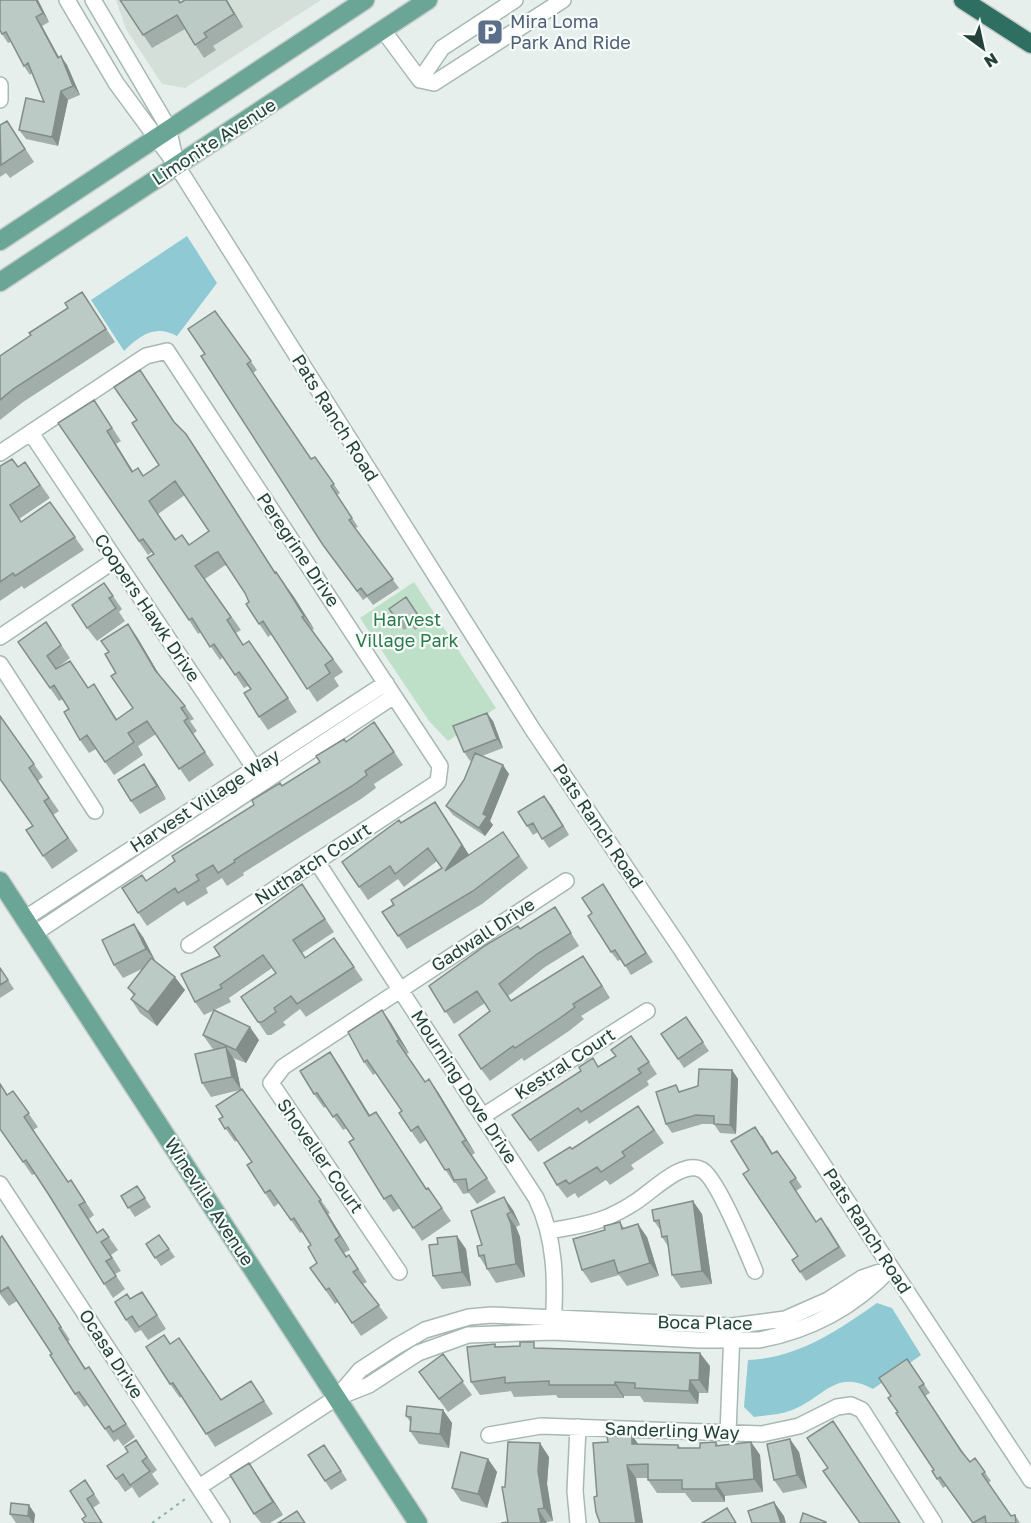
<svg xmlns="http://www.w3.org/2000/svg" width="1031" height="1523" viewBox="0 0 1031 1523" font-family="'Golos Text',sans-serif">
<style>
.built{fill:#d4dfda}
.green{fill:#bfe0c8}
.water{fill:#8ec9d4}
.lines{fill:none;stroke-linecap:round;stroke-linejoin:round}
.minor-casing{stroke:#a8b8b2;stroke-width:18}
.major-casing{stroke:#c2cac8;stroke-width:21}
.highway-casing{stroke:#c2cac8;stroke-width:21}
.path{stroke:#86b3a5;stroke-width:2;stroke-dasharray:3 4.5;stroke-linecap:butt}
.minor{stroke:#fff;stroke-width:15}
.major{stroke:#6aa596;stroke-width:18}
.highway{stroke:#2f6f62;stroke-width:18}
.wall{fill:#a1aea9;fill-rule:evenodd}
.shaded-wall{fill:#838d89}
.building{fill:#bbcac4;stroke:#838d89;stroke-width:1.5;fill-rule:evenodd}
.labels{text-anchor:middle;stroke-width:4.5;stroke-linejoin:round;paint-order:stroke}
.service-label{font-size:18px;fill:#4e5e75;stroke:#f7fbf9;text-anchor:start}
.street-label{font-size:18px;fill:#24423a;stroke:#f7fbf9}
.park-label{font-size:18px;fill:#2d7a4b;stroke:#f7fbf9}
</style>
<rect width="100%" height="100%" fill="#e6efeb"/>
<path class="built" d="M116,0H321L185,88L162,84L126,29Z"/>
<path class="green" d="M414,582L496,708L448,741L429,721L360,618Z"/>
<path class="water" d="M187,236L217,283L177,336C155,324 139,336 124,351L91,300Z
M877,1303L892,1308L921,1355L873,1389C835,1368 824,1398 792,1410C780,1415 767,1415 754,1417L744,1407L748,1360C798,1358 837,1331 877,1303Z"/>
<g class="lines">
<defs>
<path id="minor" d="M67,0L116,83L177,166L533,730L681,949L1031,1480
M93,0L168,127L176,163
M383,30L420,80L434,83L563,0
M420,80L442,48L515,0
M0,85V100
M31,433L259,775
M0,453L146,356L167,351L440,766L438,782L189,945
M0,637L115,560
M0,664L95,811
M317,862L536,1198C556,1239 556,1282 553,1327
M24,919L386,683
M35,933L394,696
M483,1116L647,1011
M0,1184L222,1523
M550,1231C570,1227 589,1225 608,1217C616,1213 625,1209 632,1204C649,1195 682,1158 702,1170C717,1178 747,1252 755,1271
M399,1272L271,1083L283,1067L566,881
M338,1396L360,1370L397,1346L425,1330L469,1317L491,1315L732,1326L785,1319L828,1300L862,1278L888,1269
M728,1433L732,1331
M489,1435L541,1426L762,1434L799,1426L837,1407L851,1405L862,1410L934,1523
M199,1487L336,1398L369,1385L418,1353L468,1335L553,1332L699,1340H759C812,1330 854,1307 891,1268
M578,1523L575,1491L578,1427"/>
<path id="major" d="M0,241L365,0
M0,282L428,0
M0,881L418,1523"/>
<path id="highway" d="M963,0L1031,44"/>
</defs>
<use href="#minor" class="minor-casing"/>
<use href="#major" class="major-casing"/>
<use href="#highway" class="highway-casing"/>
<path class="path" d="M152,1523L188,1497"/>
<use href="#minor" class="minor"/>
<use href="#major" class="major"/>
<use href="#highway" class="highway"/>
</g>
<path class="wall" d="M38,0L49,22L42,26L59,57L67,65L80,95L68,100L58,146L26,139L19,130L44,102L32,73L30,75L24,66L11,42L8,43L2,34Z
M120,0H179L181,3L185,0H227L243,27L213,46L216,50L204,58L185,29L152,48Z
M7,121L34,162L10,178L6,173L0,177V125Z
M82,292L115,342L23,402L0,420V356L31,335L68,308Z
M215,311L257,370L253,373L311,459L321,466L340,493L337,495L358,527L355,528L399,588L373,605L367,597L363,600L323,545L205,354Z
M94,400L121,441L116,444L133,471L144,476L159,465L137,420L175,423L195,447L275,572L294,597L314,629L312,630L343,672L334,678L339,686L317,702L272,634L268,637L246,604L249,602L245,593L227,565L224,566L205,579L241,630L236,633L243,645L259,654L297,712L268,730L259,717L251,689L248,686L244,688L223,657L220,660L201,632L198,634L189,620L154,554L152,552L148,555L58,423ZM185,495L209,531L189,545L176,539L158,514Z
M25,462L50,498L19,519L21,522L50,502L84,550L24,589L22,586L0,601V466L18,467Z
M104,583L122,609L119,612L125,621L97,641L87,628Z
M406,597L424,624L415,630L411,625L404,630L389,609Z
M46,622L70,658L57,668L88,688L94,684L117,719L133,708L116,673L137,637L160,676L185,706L194,719L190,721L197,731L193,734L214,765L189,782L156,734L138,746L143,755L114,775L96,749L89,753L80,740L69,709L63,699L59,701L18,642Z
M0,716L43,777L38,781L59,811L53,815L78,851L52,869L26,830L33,826Z
M493,721L503,748L482,756L509,774L490,821L493,825L485,836L453,815L446,806L464,780L472,760L470,761L464,752Z
M374,722L403,765L374,784L376,788L361,799L243,873L244,875L227,886L222,878L206,888L208,893L187,906L184,901L147,926L122,888L146,881L164,869L254,805L320,762L346,742Z
M154,778L166,799L140,814L131,801Z
M551,805L569,835L549,848L538,832L533,835L527,826Z
M444,815L469,855L503,832L528,868L482,904L407,949L382,912L442,868L437,861L404,887L398,879L368,900L342,862L401,823Z
M302,884L334,932L302,953L306,958L334,938L363,980L306,1017L300,1009L283,1022L286,1025L271,1035H267L241,997L276,973L272,968L229,998L231,1002L204,1015L195,1002L220,956Z
M603,884L653,962L631,975L621,959L618,961L611,952L592,913Z
M555,907L579,946L545,967L508,996L511,1001L583,956L610,998L581,1016L584,1019L569,1031L524,1061L522,1058L490,1081L481,1069L490,1011L485,1003L454,1024L429,986Z
M143,937L155,961L185,990L157,1026L140,1013L131,999L134,996L128,988L142,969L123,978L114,965Z
M0,968L14,989L0,998Z
M382,1010L391,1023L409,1053L406,1054L425,1082L438,1092L475,1153L472,1155L496,1192L477,1204L469,1193L463,1194L456,1183H454L426,1140L420,1144L411,1131L402,1111L376,1073L373,1075L364,1062Z
M686,1017L709,1051L684,1068L661,1034Z
M203,1035L259,1040L246,1063L233,1058L235,1061L241,1090L242,1089L330,1213L328,1214L350,1250L344,1253L358,1268L367,1282L363,1284L388,1318L361,1336L338,1302L335,1304L310,1268L317,1263L311,1245L302,1232L300,1233L279,1203L274,1207L265,1193L252,1162L237,1140L235,1142L219,1119L223,1117L240,1090L211,1097L202,1083L215,1050L212,1048Z
M631,1036L657,1074L647,1081L649,1085L589,1124L587,1120L538,1152L512,1115L616,1056Z
M330,1052L339,1065L370,1116L376,1112L427,1189L428,1188L451,1221L422,1241L400,1208L393,1212L384,1199L354,1139L347,1128L343,1130L326,1106L324,1108L314,1094Z
M732,1070L738,1079L736,1134L720,1133L714,1124H702L672,1133L666,1124L681,1091L698,1086Z
M13,1091L38,1127L33,1130L68,1182L80,1193L94,1215L89,1219L97,1233L103,1229L118,1250L111,1255L121,1271L115,1274L125,1289L113,1298L35,1174L32,1175L0,1129L8,1094Z
M638,1106L664,1143L631,1165L634,1169L610,1185L606,1180L578,1198L575,1193L567,1198L557,1185L572,1149Z
M762,1135L773,1154L777,1151L802,1187L796,1191L816,1222L828,1227L846,1256L806,1281L792,1260L798,1256L749,1170Z
M137,1186L151,1207L135,1217L121,1196Z
M513,1210L520,1225L516,1227L520,1237L525,1277L496,1283L479,1256L482,1245L471,1211Z
M702,1214L712,1284L681,1288L672,1275L668,1246L662,1237L661,1231L654,1221Z
M620,1222L624,1228L647,1237L659,1276L627,1286L619,1275L591,1283L582,1270L605,1230Z
M159,1235L175,1257L161,1266L146,1244Z
M0,1238L11,1250L70,1340L68,1341L86,1369L89,1367L135,1437L123,1446L118,1439L114,1442L88,1405L84,1407L75,1394L52,1354L17,1301L9,1306L0,1294Z
M466,1249L471,1286L442,1289L433,1276Z
M130,1299L151,1305L166,1329L148,1340L141,1330L135,1333L126,1320Z
M170,1344L222,1400L251,1381L273,1414L215,1447L182,1396L180,1398L170,1384Z
M495,1344L497,1347L538,1348L710,1366L708,1393H699L698,1404L644,1402L640,1396H624V1398H558L556,1395L514,1397L511,1391L480,1395L471,1382Z
M443,1354L472,1395L448,1412L419,1372Z
M907,1359L930,1393L925,1396L963,1452L970,1462L975,1458L991,1481L988,1483L1011,1516L1015,1515L1020,1523H973L946,1486L943,1488L932,1471L934,1470L891,1396Z
M443,1410L452,1423L449,1448L419,1444L410,1431L411,1423L406,1416Z
M136,1440L157,1470L152,1474L159,1484L139,1498L132,1487L125,1492L107,1466L128,1452Z
M716,1442L718,1445L751,1442L760,1455L763,1492L725,1496V1502H692L685,1493H657L648,1480V1478H636L643,1523L597,1496L638,1444L678,1445L681,1448H700Z
M799,1452L807,1488L783,1493L774,1480Z
M330,1454L347,1480L331,1490L325,1481Z
M549,1457L547,1484L553,1521L547,1522H508L505,1487Z
M488,1459L497,1472L487,1508L461,1501L452,1488Z
M249,1463L283,1515L270,1523H261L254,1514Z
M91,1489L100,1503L93,1508L102,1523H85L86,1516L70,1491Z
M10,1514H35L34,1523H16Z"/>
<path class="shaded-wall" d="M36,0H38L49,22L43,13Z
M226,0H227L243,27L234,14Z
M36,17L42,26L64,67L58,58Z
M61,56L67,65L80,95L73,86Z
M61,91L68,100L58,146L52,137Z
M107,431L116,444L141,485L132,472Z
M186,434L195,447L284,586L275,573Z
M276,572L294,597L314,629L304,616Z
M128,624L137,637L164,683L155,670Z
M487,713L493,721L503,748L497,739Z
M144,764L154,778L166,799L157,786Z
M503,765L509,774L490,821L493,825L485,836L479,828L483,814Z
M544,796L551,805L569,835L563,826Z
M435,802L471,858L445,871Z
M134,924L143,937L156,962L146,949Z
M583,956L592,969L610,998L602,986Z
M175,977L185,990L157,1026L148,1012Z
M382,1010L391,1023L409,1053L399,1040Z
M250,1027L259,1040L246,1063L236,1050Z
M226,1047L235,1061L241,1090L232,1077Z
M330,1052L339,1065L379,1130L369,1116Z
M732,1070L738,1079L736,1134L730,1125Z
M429,1079L438,1092L475,1153L466,1140Z
M504,1197L513,1210L520,1225L511,1212Z
M319,1201L328,1214L350,1250L340,1236Z
M693,1201L702,1214L712,1284L702,1271Z
M507,1214L516,1227L520,1237L525,1277L516,1264Z
M638,1224L647,1237L659,1276L650,1263Z
M457,1236L466,1249L471,1286L462,1272Z
M700,1353L710,1366L708,1393L699,1380Z
M690,1380L699,1393L698,1404L689,1391Z
M615,1382L624,1396V1398L615,1385Z
M443,1410L452,1423L449,1448L440,1434Z
M632,1435L641,1448L632,1444Z
M790,1439L799,1452L807,1488L797,1475Z
M751,1442L760,1455L763,1492L754,1479Z
M540,1443L549,1457L547,1484L553,1521L544,1508L538,1471Z
M488,1459L497,1472L487,1508L478,1494Z
M249,1463L258,1476L283,1515L273,1502Z
M627,1465L636,1478L643,1523H636Z
M716,1483L725,1496V1502L716,1489Z
M774,1502L784,1516L786,1523H781Z
M29,1505L35,1514L34,1523H33L28,1516Z
M538,1509L547,1523H541Z"/>
<path class="building" d="M0,0H36L43,13L36,17L58,58L61,56L73,86L61,91L52,137L19,130L26,98L44,102L28,63L24,66L6,32L2,34L0,30Z
M120,0H178L180,3L185,0H226L234,14L204,33L207,37L195,45L177,15L143,35Z
M7,121L25,149L1,165L0,125Z
M82,292L106,329L13,389L0,400V356L31,335L29,333L68,308L65,303Z
M215,311L251,361L247,364L271,400L311,459L315,457L334,484L331,486L352,518L349,520L393,579L367,596L361,588L357,591L323,545L201,356L205,354L188,329Z
M140,370L174,422L186,434L275,573L276,572L284,584L304,616L302,617L333,659L325,665L330,673L307,689L263,621L259,624L246,604L249,602L245,593L218,552L215,553L195,566L231,617L227,620L243,645L249,641L288,698L259,717L244,693L251,689L239,672L235,675L214,644L210,647L192,618L189,620L147,558L154,554L143,539L139,541L58,423L94,400L112,428L107,431L132,472L138,468L143,476L159,465L132,423L137,420L114,387ZM175,481L209,531L189,545L182,535L175,540L149,501Z
M12,459L18,467L25,462L40,485L10,505L21,522L50,502L75,537L15,576L13,573L0,582V466Z
M104,583L113,596L109,598L116,608L87,628L72,605Z
M406,597L418,615L408,621L405,616L398,621L389,609Z
M46,622L61,645L47,656L56,669L70,661L88,688L94,684L116,720L133,708L111,676L116,673L105,654L109,652L101,641L128,624L155,670L185,706L181,708L188,718L184,721L205,752L179,769L147,721L128,733L134,742L105,762L87,735L80,740L64,712L69,709L54,685L50,688L18,642Z
M487,713L497,739L464,752L453,726Z
M0,716L34,764L29,768L49,798L44,801L68,838L43,856L26,830L33,826L0,779Z
M374,722L394,752L365,771L367,775L352,786L234,860L235,862L218,873L213,865L196,875L199,880L178,893L175,888L138,913L122,888L142,875L146,881L164,869L175,861L172,856L254,805L252,800L280,783L282,786L320,762L316,756L344,739L346,742Z
M475,753L503,765L483,814L487,816L479,828L446,806L464,780Z
M144,764L157,786L131,801L118,780Z
M544,796L563,826L542,839L533,823L527,826L518,812Z
M435,802L462,845L445,871L503,832L519,856L473,891L398,936L382,912L394,905L391,900L442,868L428,848L395,874L390,866L359,887L342,862L399,820L401,823Z
M302,884L325,919L293,940L305,958L334,938L354,967L297,1004L291,996L274,1008L276,1012L262,1022H258L241,997L276,973L263,955L220,985L222,988L195,1002L181,974L220,956L214,947Z
M603,884L646,953L625,966L615,950L611,952L588,916L592,913L582,898Z
M555,907L571,933L537,954L499,984L511,1001L583,956L602,986L573,1004L575,1007L560,1018L515,1048L513,1046L481,1069L459,1035L490,1011L477,991L445,1012L429,986L486,945L518,926L520,929Z
M134,924L146,949L114,965L102,940Z
M151,958L175,977L148,1012L131,999L135,994L128,988Z
M0,968L8,980L0,985Z
M214,1010L250,1027L236,1050L203,1035Z
M382,1010L399,1040L397,1041L425,1082L429,1079L466,1140L462,1142L487,1178L468,1191L466,1179L454,1180L449,1169L445,1170L418,1126L411,1131L399,1113L402,1111L367,1060L364,1062L348,1032Z
M686,1017L703,1042L678,1059L661,1034Z
M631,1036L649,1062L638,1069L641,1073L581,1112L578,1108L530,1140L512,1115L581,1071L579,1067L593,1058L598,1067L616,1056L611,1050Z
M226,1047L232,1077L202,1083L195,1054Z
M330,1052L369,1116L376,1112L426,1189L428,1188L442,1208L413,1228L391,1195L384,1199L349,1142L354,1139L337,1114L333,1117L317,1093L314,1094L300,1071Z
M699,1069L732,1070L730,1125L714,1124V1116L696,1115L666,1124L656,1092L676,1085L679,1092L698,1086Z
M0,1084L7,1095L13,1091L29,1113L24,1117L68,1182L71,1180L85,1202L79,1205L97,1233L103,1229L109,1237L101,1242L112,1258L106,1261L116,1276L104,1284L49,1195L26,1160L23,1162L0,1129Z
M242,1089L321,1200L319,1201L340,1236L335,1240L346,1257L349,1255L358,1269L353,1272L379,1305L352,1323L329,1288L326,1290L310,1268L317,1263L308,1247L311,1245L294,1218L291,1220L270,1190L265,1193L247,1165L252,1162L228,1127L225,1129L219,1119L223,1117L216,1106Z
M638,1106L654,1130L622,1152L625,1156L601,1172L597,1167L569,1184L566,1180L557,1185L544,1163L570,1147L572,1149Z
M755,1127L772,1154L777,1151L796,1178L790,1182L816,1222L821,1218L839,1247L800,1272L792,1260L798,1256L743,1174L749,1170L731,1141Z
M137,1186L145,1198L128,1208L121,1196Z
M504,1197L511,1212L507,1214L511,1224L516,1264L487,1269L484,1255L479,1256L477,1246L482,1245L471,1211Z
M693,1201L702,1271L672,1275L667,1236L662,1237L659,1220L654,1221L652,1210Z
M620,1222L622,1229L638,1224L650,1263L618,1273L614,1260L582,1270L573,1239L605,1230L604,1226Z
M159,1235L169,1249L155,1258L146,1244Z
M2,1236L61,1327L59,1328L85,1369L89,1367L126,1424L113,1432L109,1426L105,1429L79,1392L75,1394L50,1355L52,1354L8,1287L0,1292V1238Z
M457,1236L462,1272L433,1276L429,1245L438,1244L437,1238Z
M142,1292L157,1315L139,1327L132,1316L126,1320L115,1302L127,1294L130,1299Z
M164,1335L170,1344L179,1338L221,1400L251,1381L264,1401L206,1434L173,1383L170,1384L146,1347Z
M520,1342H534V1348L700,1353L699,1380H690L689,1391L635,1388V1383L615,1382V1385H549V1381L505,1383V1377L471,1382L467,1347L495,1344V1347L520,1346Z
M443,1354L463,1381L439,1399L419,1372Z
M907,1359L924,1384L919,1387L961,1451L970,1462L975,1458L985,1472L982,1474L1011,1516L1015,1515L1016,1523H986L985,1516L973,1523L940,1477L937,1479L932,1471L934,1470L896,1413L898,1412L888,1398L891,1396L879,1378Z
M407,1406L443,1410L440,1434L410,1431L411,1417L406,1416Z
M833,1421L900,1523H860L823,1471L828,1468L807,1438Z
M632,1435V1444L678,1445V1448H700V1443L716,1442V1446L751,1442L754,1479L716,1483V1489H682V1480H648V1464L627,1465L636,1523H600L596,1512L594,1497L597,1496L593,1443L608,1442L607,1436Z
M790,1439L797,1475L774,1480L767,1444Z
M136,1440L147,1457L142,1461L150,1471L130,1485L123,1474L116,1479L107,1466L128,1452L125,1447Z
M508,1442L540,1443L538,1471L544,1508L538,1509L541,1523H501L508,1522L502,1487H505Z
M324,1445L341,1471L325,1481L308,1455Z
M461,1452L488,1459L478,1494L452,1488Z
M249,1463L273,1502L254,1514L230,1475Z
M85,1480L94,1494L87,1499L102,1523H85L82,1519L86,1516L70,1491Z
M774,1502L781,1523H752L748,1511Z
M11,1503L29,1505L28,1516L10,1514Z
M727,1508L736,1523H702Z
M297,1511L305,1523H278Z
M803,1513L826,1522V1523H800Z"/>
<defs>
<symbol id="parking-square" viewBox="-11 -11 22 22"><rect x="-9" y="-9" width="18" height="18" rx="4" fill="#5c6f8a" stroke="#f7fbf9"/><path d="M-3.5-5.5H1a3.5 3.5 0 0 1 0 7H-1V5.5H-3.5ZM-1-3.4V-.6H.8a1.4 1.4 0 0 0 0-2.8Z" fill="#fff"/></symbol>
</defs>
<g fill-rule="evenodd">
<use href="#parking-square" x="475" y="17" width="30" height="30"/>
</g>
<g class="labels">
<g class="service-label">
<text x="510" y="28">Mira Loma<tspan x="510" dy="21">Park And Ride</tspan></text>
</g>
<g class="street-label">
<text transform="translate(214 142) rotate(-33)" y="6">Limonite Avenue</text>
<text transform="translate(335 418) rotate(58)" y="6">Pats Ranch Road</text>
<text transform="translate(298 550) rotate(56)" y="6">Peregrine Drive</text>
<text transform="translate(147 608) rotate(56)" y="6">Coopers Hawk Drive</text>
<text transform="translate(205 801) rotate(-33)" y="6">Harvest Village Way</text>
<text transform="translate(598 826) rotate(56)" y="6">Pats Ranch Road</text>
<text transform="translate(313 864) rotate(-33)" y="6">Nuthatch Court</text>
<text transform="translate(483 935) rotate(-33)" y="6">Gadwall Drive</text>
<text transform="translate(565 1064) rotate(-33)" y="6">Kestral Court</text>
<text transform="translate(464 1087) rotate(57)" y="6">Mourning Dove Drive</text>
<text transform="translate(320 1156) rotate(55)" y="6">Shoveller Court</text>
<text transform="translate(209 1202) rotate(57)" y="6">Wineville Avenue</text>
<text transform="translate(867 1231) rotate(57)" y="6">Pats Ranch Road</text>
<text transform="translate(705 1323) rotate(1)" y="6">Boca Place</text>
<text transform="translate(111 1354) rotate(57)" y="6">Ocasa Drive</text>
<text transform="translate(672 1431) rotate(2)" y="6">Sanderling Way</text>
</g>
<g class="park-label">
<text x="407" y="626">Harvest<tspan x="407" dy="21">Village Park</tspan></text>
</g>
</g>
<g transform="translate(983 48) rotate(147)" stroke="#f7fbf9" stroke-width="4.5" paint-order="stroke">
<path d="M0-4.5L10 22L0 15L-10 22Z" fill="#24423a"/>
<text y="-9" font-size="16" font-weight="bold" text-anchor="middle" fill="#24423a">N</text>
</g>
</svg>
